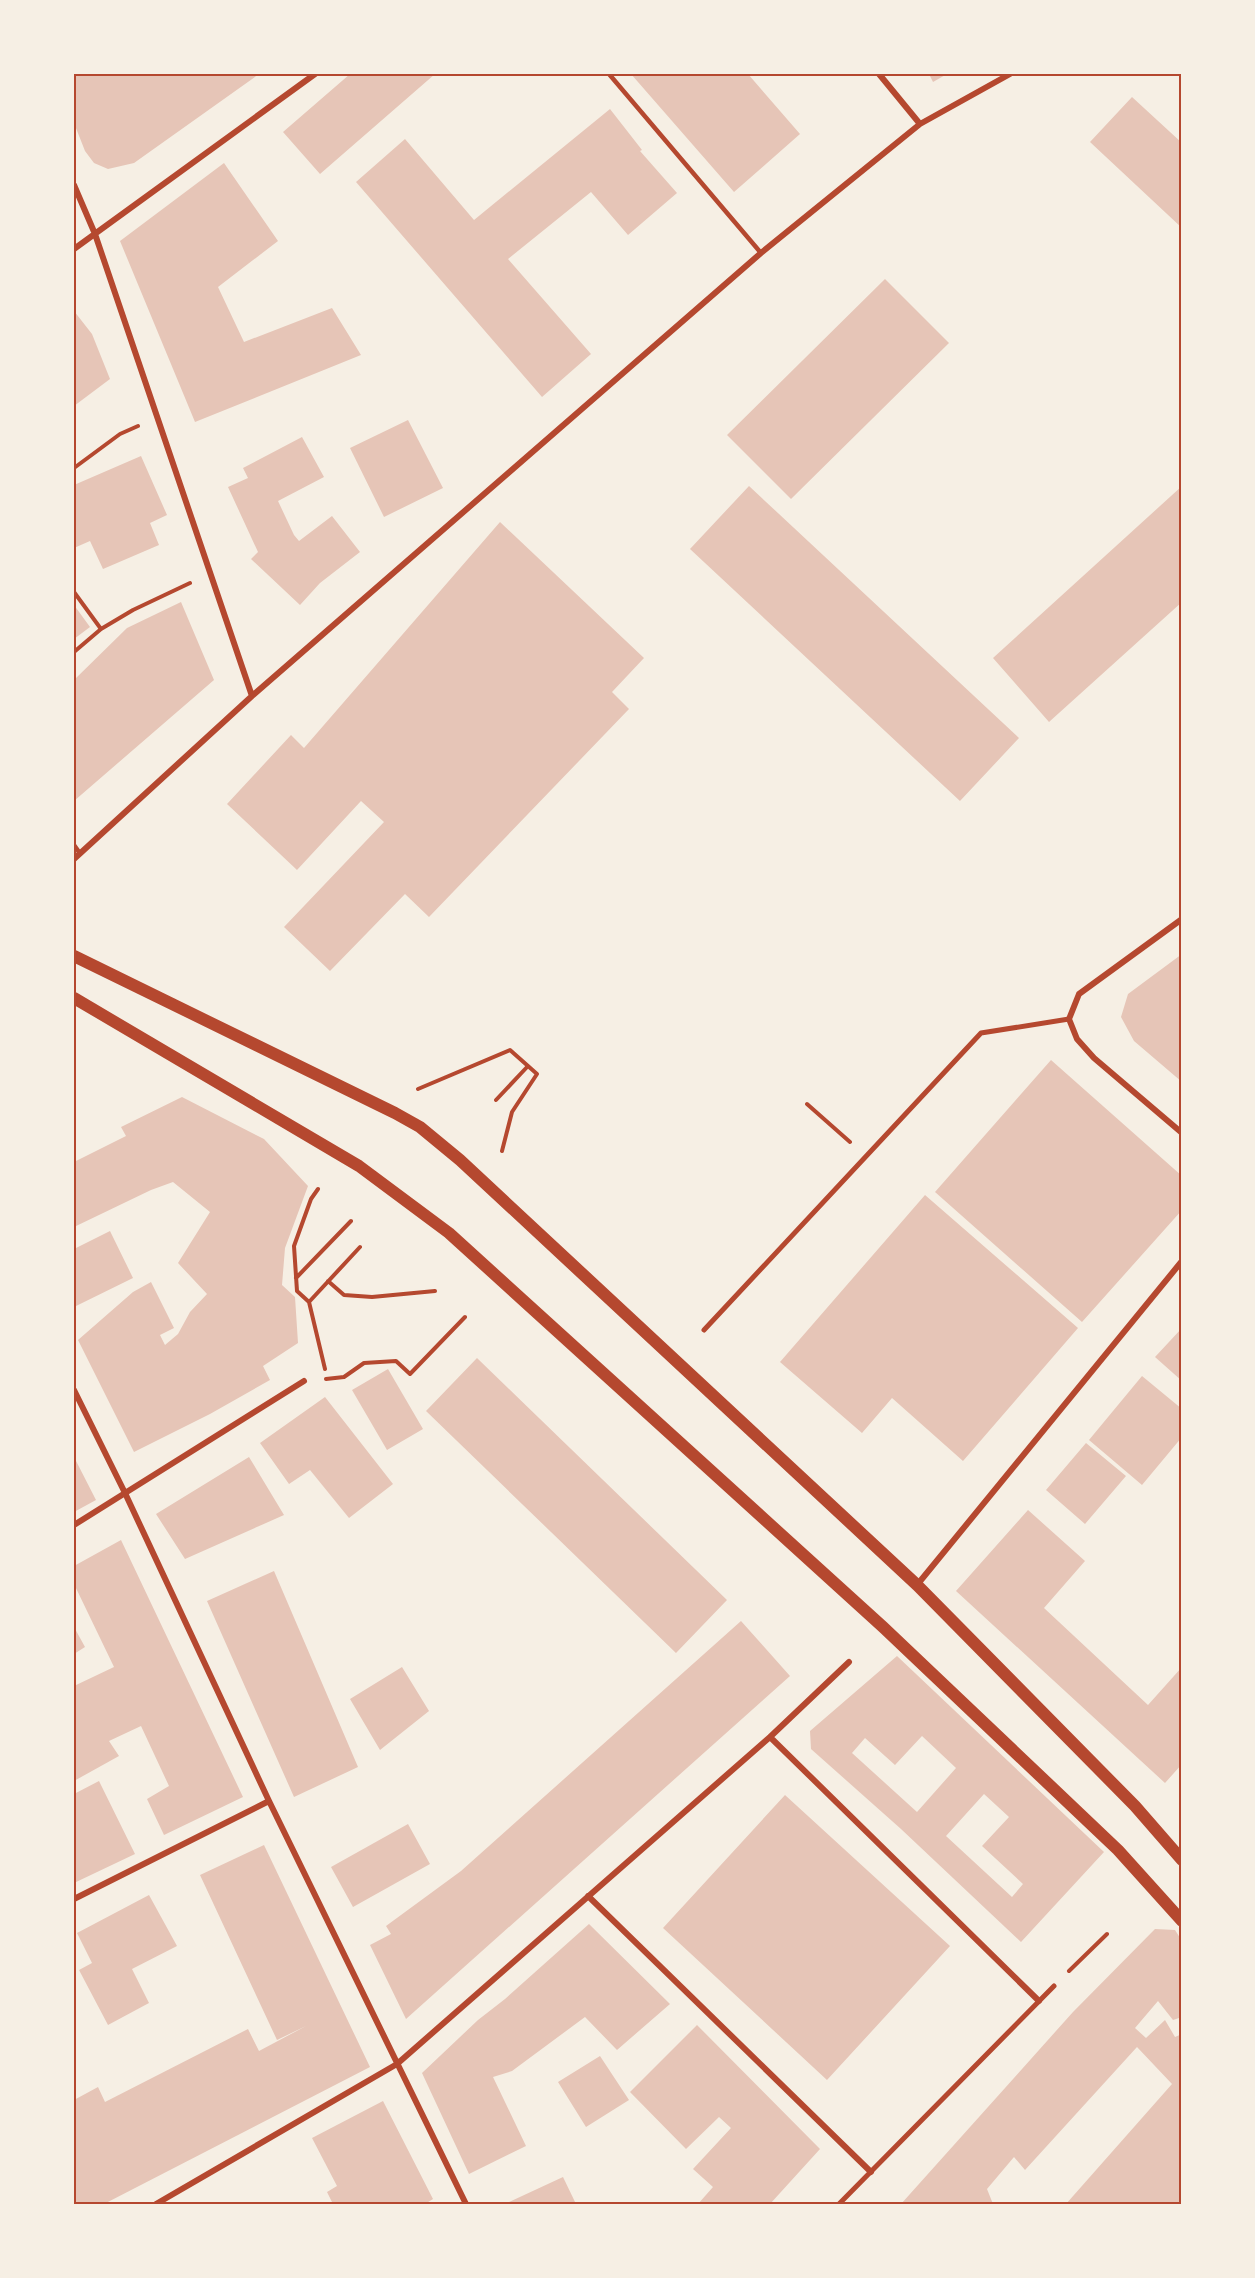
<svg xmlns="http://www.w3.org/2000/svg" width="1255" height="2278" viewBox="0 0 1255 2278" font-family="Lato,sans-serif">
<style>
.building{fill:#e6c5b7;fill-rule:evenodd}
.lines{fill:none;stroke-linecap:round;stroke-linejoin:round}
.path{stroke:#b5482f;stroke-width:4}
.service{stroke:#b5482f;stroke-width:4.5}
.pedestrian{stroke:#b5482f;stroke-width:5}
.minor{stroke:#b5482f;stroke-width:6}
.secondary{stroke:#b5482f;stroke-width:12}
.neatline{fill:none;stroke:#b5482f;stroke-width:2}
</style>
<rect width="100%" height="100%" fill="#f6efe4"/>
<path class="building" d="M74,74H259L134,163L108,169L94,163L85,151L74,123Z
M350,74H435L320,174L283,132Z
M631,74H748L800,134L734,192Z
M929,74H947L933,82Z
M1132,97L1182,143V228L1090,142Z
M610,109L642,150L640,151L677,193L628,235L591,192L508,259L591,354L542,397L356,182L405,139L474,220Z
M224,163L278,241L218,287L244,342L332,308L361,355L195,422L120,241Z
M885,279L949,343L791,499L727,435Z
M74,311L92,334L110,379L74,406Z
M408,420L443,488L384,517L350,448Z
M302,437L324,477L278,501L294,535L299,541L332,516L360,552L320,583L300,605L251,559L258,552L228,487L248,478L243,468Z
M141,456L167,515L150,523L159,545L103,569L90,541L74,548V485Z
M749,486L1019,738L960,801L690,549Z
M1182,486V602L1049,722L993,658Z
M500,522L644,658L612,692L629,709L429,917L405,894L330,971L284,927L384,822L361,801L297,870L227,804L291,735L304,748Z
M181,602L214,680L74,801V680L127,628Z
M74,605L90,627L74,639Z
M1182,954V1082L1134,1041L1121,1017L1128,994Z
M1051,1060L1182,1176V1210L1082,1322L935,1192Z
M182,1097L264,1139L308,1186L285,1248L282,1285L295,1297L298,1343L263,1366L270,1380L210,1414L134,1452L78,1340L133,1292L151,1282L174,1328L160,1335L165,1345L178,1334L190,1312L207,1294L178,1263L210,1212L173,1182L151,1190L74,1227V1162L126,1136L121,1127Z
M925,1195L1078,1328L963,1461L892,1398L862,1433L780,1362Z
M110,1231L133,1278L74,1307V1249Z
M1182,1328V1381L1155,1357Z
M477,1358L727,1600L676,1653L426,1411Z
M388,1369L423,1429L387,1450L352,1390Z
M1142,1376L1182,1409V1437L1142,1485L1089,1440Z
M325,1397L393,1484L349,1518L310,1470L289,1484L260,1443Z
M1086,1443L1126,1476L1085,1524L1046,1490Z
M74,1457L96,1500L74,1512Z
M249,1457L284,1515L185,1559L156,1514Z
M1028,1510L1085,1561L1044,1608L1148,1705L1182,1667V1764L1165,1783L956,1591Z
M121,1540L243,1797L164,1835L147,1799L169,1786L141,1726L109,1741L119,1756L74,1781V1686L114,1667L74,1584V1566Z
M274,1571L358,1767L294,1797L207,1601Z
M741,1621L790,1676L406,2019L370,1945L391,1934L386,1926L461,1871Z
M74,1627L85,1647L74,1654Z
M897,1656L1104,1852L1021,1942L901,1829L811,1749L810,1731ZM922,1736L956,1768L917,1812L852,1753L865,1738L895,1765ZM984,1794L1009,1817L982,1846L1023,1884L1012,1897L946,1836Z
M402,1667L429,1711L380,1750L350,1699Z
M99,1781L135,1854L74,1883V1794Z
M785,1795L950,1946L827,2080L663,1928Z
M408,1824L430,1864L353,1907L331,1867Z
M264,1845L370,2067L104,2204H74V2100L98,2087L105,2102L248,2029L259,2051L306,2026L277,2040L200,1875Z
M149,1895L177,1946L132,1969L149,2003L108,2025L79,1970L92,1963L77,1933Z
M589,1924L670,2004L617,2050L585,2017L512,2071L493,2077L526,2146L469,2174L422,2073L478,2020L505,1999Z
M1155,1929L1175,1930L1182,1941V2017L1173,2020L1158,2001L1135,2028L1146,2038L1165,2020L1175,2037L1182,2034V2204H1066L1172,2084L1137,2047L1025,2170L1014,2157L987,2189L993,2204H901L1073,2012Z
M697,2025L820,2149L770,2204H698L713,2187L693,2169L731,2128L719,2117L686,2149L630,2092Z
M600,2056L629,2100L586,2127L558,2082Z
M383,2101L433,2199L425,2204H333L327,2192L337,2186L312,2138Z
M563,2177L576,2204H505Z"/>
<g class="lines">
<path class="path" d="M74,468L120,434L138,426
M74,592L101,629
M74,652L101,629L133,610L190,583
M418,1089L510,1050L537,1074L512,1112L502,1151
M496,1100L528,1066
M807,1104L850,1142
M318,1189L311,1199L294,1246L297,1291L309,1302L325,1369
M296,1278L351,1221
M328,1281L344,1295L372,1297L435,1291
M309,1302L360,1247
M326,1379L344,1377L364,1363L396,1361L410,1374L465,1317
M1069,1971L1107,1934"/>
<path class="service" d="M609,74L761,253
M74,845L79,852"/>
<path class="pedestrian" d="M704,1330L981,1033L1069,1019
M839,2204L1054,1986"/>
<path class="minor" d="M879,74L920,124
M74,185L95,234L252,696
M74,249L315,74
M74,859L252,696L761,253L920,124L1010,74
M1182,919L1079,994L1069,1019L1077,1039L1094,1058L1182,1133
M74,1390L125,1493L269,1801L466,2204
M74,1525L304,1381
M917,1585L1182,1261
M770,1737L1039,2001
M588,1896L871,2172
M74,1899L269,1801
M156,2204L397,2064L770,1737L849,1662"/>
<path class="secondary" d="M74,956L395,1113L420,1127L460,1160L917,1585L1135,1806L1182,1860
M74,998L359,1166L449,1233L883,1627L1118,1850L1182,1921"/>
</g>
<rect width="1255" height="2278" fill="none" stroke="#f6efe4" stroke-width="150"/>
<rect x="75" y="75" width="1105" height="2128" class="neatline"/>
</svg>
